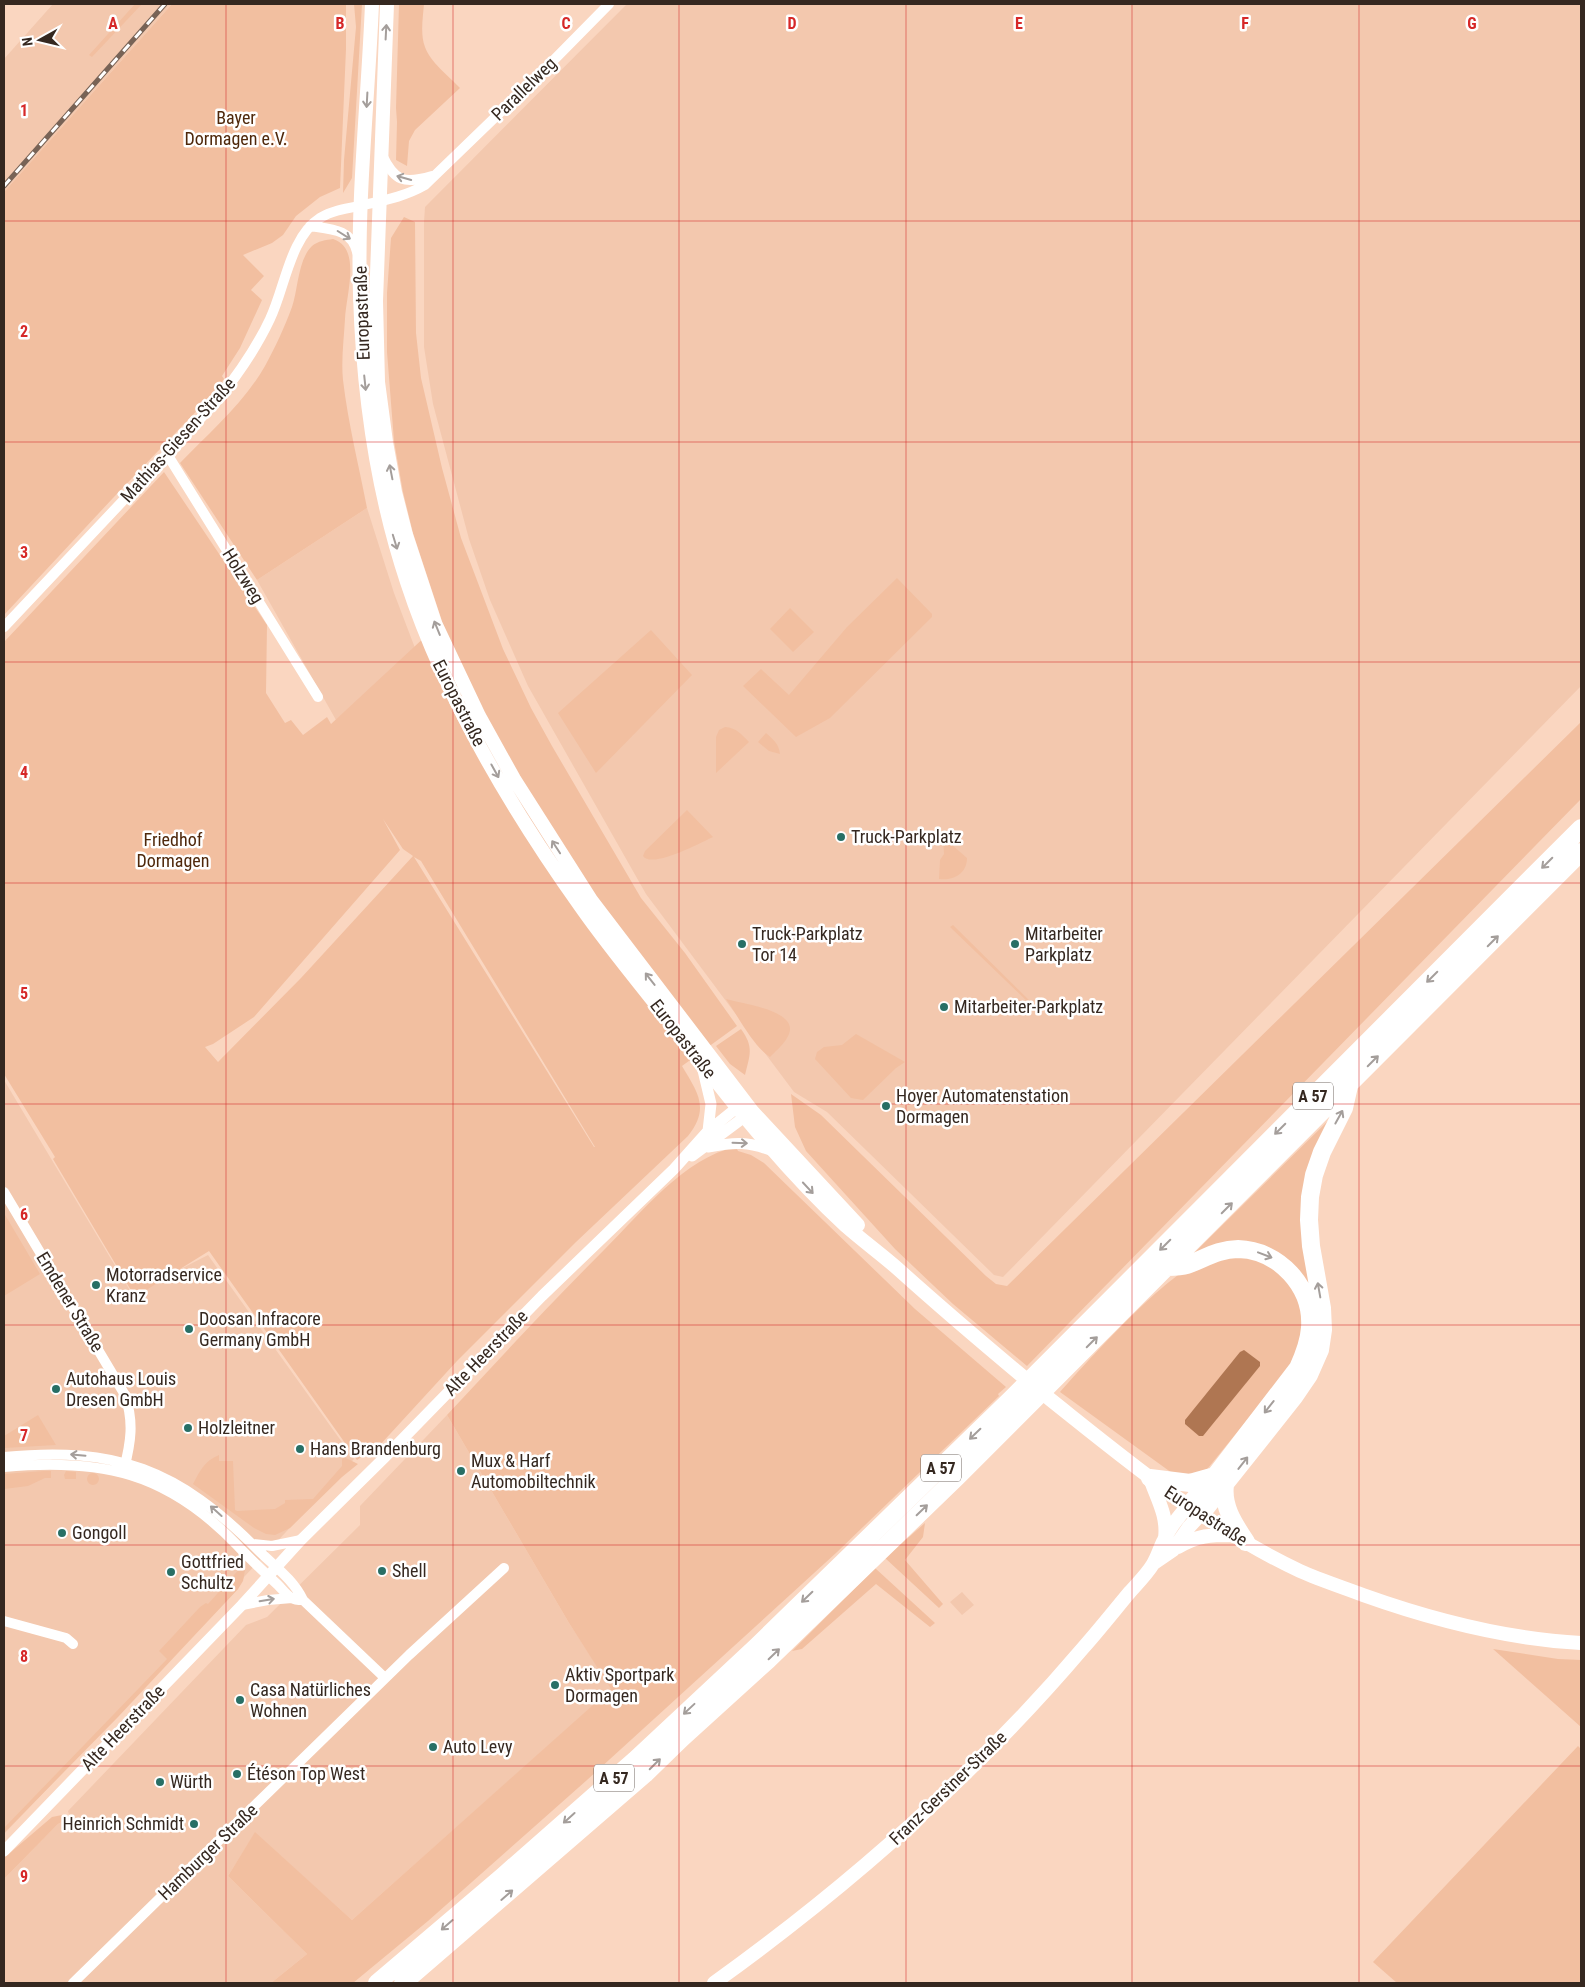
<svg xmlns="http://www.w3.org/2000/svg" width="1585" height="1987" viewBox="0 0 1585 1987" font-family="'Roboto Condensed',sans-serif">
<style>
.built{fill:#f3c8ae}
.green{fill:#f2bfa0;fill-rule:evenodd}
.water{fill:#af7652}
.lines{fill:none;stroke-linecap:round;stroke-linejoin:round}
.minor{stroke:#fff;stroke-width:10}
.tertiary{stroke:#fff;stroke-width:11}
.secondary{stroke:#fff;stroke-width:14}
.motorway{stroke:#fff;stroke-width:18}
.rail-casing{stroke:#786356;stroke-width:5}
.rail{stroke:#fff;stroke-width:3;stroke-dasharray:9;stroke-linecap:butt}
.oneway{stroke:#a49e9b}
.grid{fill:none;stroke:#d62828;stroke-width:1;stroke-opacity:0.55}
.poi-dot{fill:#286f65;stroke:#fff;stroke-width:2}
.labels{text-anchor:middle;stroke-width:5;stroke-linejoin:round;paint-order:stroke}
.shield{fill:#fff;stroke:#726863;stroke-width:1}
.shield-label{font-size:16px;font-weight:bold;fill:#352820}
.street-label{font-size:18px;fill:#352820;stroke:#fff}
.park-label{font-size:18px;fill:#4f280b;stroke:#fff}
.poi-label{font-size:18px;fill:#352820;stroke:#fff;text-anchor:start}
.grid-label{font-size:16px;text-anchor:middle;font-weight:bold;fill:#d62828;stroke:#fff;stroke-width:5;stroke-linejoin:round;paint-order:stroke}
</style>
<rect width="100%" height="100%" fill="#fad6c0"/>
<path class="built" d="M53,4H172L4,192V59Z
M627,4H1581V686L1003,1277L994,1275L827,1112L794,1092L646,894L528,686L490,600L469,539L433,404L424,347V222L425,207Z
M367,508L394,593L415,648L336,720L257,580Z
M4,1080L132,1294L208,1255L354,1459L244,1577L238,1589L4,1834Z
M447,1415L569,1623L612,1689L352,1920L255,1833L228,1876L307,1954L271,1983H4V1879L58,1824L70,1818L68,1811L246,1625L267,1617L360,1525V1506Z
M962,1592L974,1605L962,1615L950,1602Z"/>
<path class="green" d="M135,4H142L92,57L89,55Z
M172,4H346V49L340,188L320,197L296,216L283,235L272,243L243,255L264,276L251,290L262,300L240,348L222,376L224,379L209,398L113,498L4,615V192Z
M354,4H362L352,178L343,193L344,160L356,27Z
M399,4H424C423,17 420,34 425,47C430,62 449,76 460,88L415,130L409,141L407,166L396,160L397,122L396,108Z
M404,217L415,222L416,333L421,378L442,468L461,538L503,649L531,708L552,746L641,898L685,953L737,1026L682,1066C698,1093 710,1108 688,1136L576,1242L457,1361L379,1446L357,1460L209,1251L135,1297L53,1159L55,1157L4,1074V642L164,472L267,625L266,693L285,723L291,720L303,735L327,717L331,724L442,621L413,533L403,492L394,441L387,352V293L391,238ZM383,819L403,849L413,856L301,978L218,1062L205,1047L213,1044L254,1017L400,850ZM414,857L421,861L595,1147H594Z
M333,239C362,248 346,295 345,319C344,338 341,360 343,380C348,423 359,466 367,508L257,580L180,463C209,433 244,403 265,366C275,348 285,326 292,307C298,290 298,259 312,246C318,241 326,240 333,239Z
M897,578L932,614V617L830,718L796,737L743,686L761,669L789,695L847,627Z
M790,608L814,632L793,652L770,629Z
M651,630L692,675L596,773L558,713Z
M1581,722V799L1027,1366L953,1304L895,1249L806,1151L795,1127L791,1094L821,1115L986,1276L996,1284L1007,1286Z
M725,727C737,728 741,734 749,742L716,773V737L719,730Z
M766,733C773,739 779,744 780,754L769,751L758,742Z
M687,810L713,837C700,843 652,869 643,856L645,851Z
M943,837L967,858C967,874 953,881 939,879L940,860L944,854Z
M953,925L1035,1006L1033,1007L950,927Z
M726,999C740,1003 791,1010 790,1029C790,1039 777,1050 770,1057C753,1046 738,1016 726,999Z
M741,1029C754,1047 750,1054 745,1075L730,1064L716,1046Z
M856,1034L905,1062L896,1068L863,1100L851,1098L815,1059L817,1052L824,1047L842,1045Z
M1335,1114L1309,1174L1315,1329L1273,1254L1190,1257Z
M736,1147L738,1151L751,1155L764,1163L915,1309L1006,1387L998,1394L999,1396L836,1553L587,1780L428,1921L353,1983H271L307,1954L228,1876L255,1832L352,1920L611,1689L569,1623L447,1415C499,1359 550,1304 604,1250C640,1214 685,1157 736,1147Z
M4,1213L40,1274L4,1296Z
M1255,1256L1294,1283L1306,1327L1291,1366L1204,1473L1194,1477L1172,1473L1060,1392C1088,1361 1171,1267 1208,1259C1223,1256 1240,1257 1255,1256Z
M38,1415L56,1445L4,1448V1436Z
M219,1455V1461H233L235,1510L237,1511L275,1509L285,1503V1500L313,1499L342,1466V1459L344,1457L358,1464L342,1477L290,1528L275,1535L266,1534L254,1528L193,1484C200,1471 204,1461 219,1455Z
M44,1471H51V1478H45L28,1486L4,1489V1474Z
M66,1471L76,1472V1479H65L64,1475Z
M87 1479a6 6 0 1 1 12 0a6 6 0 1 1-12 0Z
M925,1523L923,1537L905,1560L943,1604L939,1608L885,1558Z
M242,1566L245,1570L243,1581L238,1589L118,1717L4,1833V1828L167,1659L159,1651L200,1607L206,1603L208,1604Z
M875,1568L935,1623L930,1627L876,1584L802,1649L792,1651Z
M1493,1649L1558,1659L1581,1660V1727Z
M1578,1746L1581,1749V1983H1397L1373,1962Z
M62,1815L70,1818L58,1824L4,1879V1858L52,1817Z"/>
<path class="water" d="M1244,1350L1260,1362V1366L1203,1436H1199L1185,1424V1420L1240,1352Z"/>
<g class="lines">
<path class="minor" d="M382,155C395,182 404,184 432,176
M310,226C330,229 352,229 357,252
M167,454L318,697
M4,627L216,402C237,376 256,349 270,319C285,288 290,237 320,218C333,210 349,208 364,205C386,200 406,196 425,185L543,71L609,4
M4,1192L125,1395C134,1422 131,1442 124,1469
M4,1457C116,1446 178,1469 258,1550C274,1566 293,1579 303,1600L385,1678
M4,1467C101,1458 167,1472 237,1545C250,1559 264,1572 278,1585C282,1589 287,1596 292,1598C295,1600 300,1600 303,1600
M253,1544L272,1546L301,1540
M242,1605L268,1600L292,1598
M4,1621L66,1638L73,1644
M73,1983L409,1655L504,1568"/>
<path class="tertiary" d="M702,1066L711,1104L708,1131
M708,1147C735,1142 749,1141 775,1152
M692,1156L751,1112
M4,1851L242,1605L301,1540L385,1457L542,1296L674,1169L708,1131L744,1102"/>
<path class="secondary" d="M372,4C368,101 357,198 360,295C363,392 376,489 407,582C444,695 512,810 581,907C609,947 640,984 670,1022C725,1093 780,1165 846,1226C863,1241 881,1254 898,1269C948,1314 999,1357 1051,1400C1130,1463 1208,1528 1300,1571C1320,1580 1342,1587 1363,1595C1433,1620 1506,1639 1581,1643
M387,4L376,301L378,382L386,442L395,492L406,535L435,623L479,716L514,779L591,900L752,1111L858,1225
M1150,1478C1157,1499 1168,1516 1165,1538
M1178,1547C1198,1535 1210,1535 1234,1535
M1154,1563L1173,1550L1189,1527L1201,1514
M714,1983C849,1886 975,1775 1083,1648C1099,1630 1114,1611 1129,1593C1137,1584 1147,1574 1153,1564C1158,1556 1160,1547 1164,1540C1170,1527 1179,1516 1188,1506"/>
<path class="motorway" d="M1167,1267C1174,1267 1181,1267 1187,1265C1204,1259 1218,1249 1238,1249C1279,1250 1313,1287 1310,1328C1309,1342 1304,1355 1298,1368L1215,1476L1188,1506
M1150,1478L1190,1483L1215,1476
M1225,1485C1222,1507 1235,1525 1246,1542
M1201,1514L1294,1397L1309,1375L1320,1350L1323,1330L1322,1308L1311,1246L1309,1220L1310,1197L1314,1175L1322,1152L1344,1108L1349,1086
M377,1983L503,1876L635,1760L757,1646L1010,1400L1581,828
M403,1983L645,1774L682,1738L768,1660L957,1477L1581,852"/>
<defs>
<path id="rail" d="M4,186L165,4"/>
</defs>
<use href="#rail" class="rail-casing"/>
<use href="#rail" class="rail"/>
</g>
<defs><path id="oneway-shaft" d="M-6 0H5M1.5-3L5.5 0L1.5 3" fill="none" stroke-width="1.6" stroke-linecap="round" stroke-linejoin="round" transform="scale(1.25)"/></defs>
<g class="oneway">
<use href="#oneway-shaft" transform="translate(386 32) rotate(-87)"/>
<use href="#oneway-shaft" transform="translate(367 100) rotate(93)"/>
<use href="#oneway-shaft" transform="translate(404 178) rotate(-164)"/>
<use href="#oneway-shaft" transform="translate(344 235) rotate(32)"/>
<use href="#oneway-shaft" transform="translate(365 383) rotate(84)"/>
<use href="#oneway-shaft" transform="translate(391 472) rotate(-101)"/>
<use href="#oneway-shaft" transform="translate(395 542) rotate(73)"/>
<use href="#oneway-shaft" transform="translate(437 628) rotate(-112)"/>
<use href="#oneway-shaft" transform="translate(495 771) rotate(61)"/>
<use href="#oneway-shaft" transform="translate(556 847) rotate(-123)"/>
<use href="#oneway-shaft" transform="translate(1547 863) rotate(135)"/>
<use href="#oneway-shaft" transform="translate(1493 941) rotate(-45)"/>
<use href="#oneway-shaft" transform="translate(1432 977) rotate(135)"/>
<use href="#oneway-shaft" transform="translate(650 979) rotate(-128)"/>
<use href="#oneway-shaft" transform="translate(1373 1061) rotate(-45)"/>
<use href="#oneway-shaft" transform="translate(1339 1117) rotate(-61)"/>
<use href="#oneway-shaft" transform="translate(1280 1129) rotate(135)"/>
<use href="#oneway-shaft" transform="translate(740 1143) rotate(2)"/>
<use href="#oneway-shaft" transform="translate(808 1188) rotate(47)"/>
<use href="#oneway-shaft" transform="translate(1227 1208) rotate(-45)"/>
<use href="#oneway-shaft" transform="translate(1165 1245) rotate(135)"/>
<use href="#oneway-shaft" transform="translate(1265 1255) rotate(21)"/>
<use href="#oneway-shaft" transform="translate(1319 1290) rotate(-100)"/>
<use href="#oneway-shaft" transform="translate(1092 1342) rotate(-45)"/>
<use href="#oneway-shaft" transform="translate(1269 1407) rotate(128)"/>
<use href="#oneway-shaft" transform="translate(975 1434) rotate(136)"/>
<use href="#oneway-shaft" transform="translate(78 1455) rotate(-175)"/>
<use href="#oneway-shaft" transform="translate(1243 1463) rotate(-52)"/>
<use href="#oneway-shaft" transform="translate(922 1510) rotate(-44)"/>
<use href="#oneway-shaft" transform="translate(216 1511) rotate(-138)"/>
<use href="#oneway-shaft" transform="translate(807 1597) rotate(136)"/>
<use href="#oneway-shaft" transform="translate(267 1600) rotate(-9)"/>
<use href="#oneway-shaft" transform="translate(774 1654) rotate(-44)"/>
<use href="#oneway-shaft" transform="translate(689 1709) rotate(137)"/>
<use href="#oneway-shaft" transform="translate(655 1764) rotate(-45)"/>
<use href="#oneway-shaft" transform="translate(569 1818) rotate(138)"/>
<use href="#oneway-shaft" transform="translate(507 1895) rotate(-41)"/>
<use href="#oneway-shaft" transform="translate(447 1925) rotate(139)"/>
</g>
<path class="grid" d="M226,4V1983M453,4V1983M679,4V1983M906,4V1983M1132,4V1983M1359,4V1983M4,221H1581M4,442H1581M4,662H1581M4,883H1581M4,1104H1581M4,1325H1581M4,1545H1581M4,1766H1581"/>
<g class="poi-dot">
<circle cx="841" cy="837" r="5"/>
<circle cx="742" cy="944" r="5"/>
<circle cx="1015" cy="944" r="5"/>
<circle cx="944" cy="1007" r="5"/>
<circle cx="886" cy="1106" r="5"/>
<circle cx="96" cy="1285" r="5"/>
<circle cx="189" cy="1329" r="5"/>
<circle cx="56" cy="1389" r="5"/>
<circle cx="188" cy="1428" r="5"/>
<circle cx="300" cy="1449" r="5"/>
<circle cx="461" cy="1471" r="5"/>
<circle cx="62" cy="1533" r="5"/>
<circle cx="382" cy="1571" r="5"/>
<circle cx="171" cy="1572" r="5"/>
<circle cx="555" cy="1685" r="5"/>
<circle cx="240" cy="1700" r="5"/>
<circle cx="433" cy="1747" r="5"/>
<circle cx="237" cy="1774" r="5"/>
<circle cx="160" cy="1782" r="5"/>
<circle cx="194" cy="1824" r="5"/>
</g>
<g class="labels">
<g class="shield">
<rect x="1293" y="1082.5" width="40" height="27" rx="4"/>
<rect x="921" y="1454.5" width="40" height="27" rx="4"/>
<rect x="594" y="1764.5" width="40" height="27" rx="4"/>
</g>
<g class="shield-label">
<text x="1313" y="1102">A 57</text>
<text x="941" y="1474">A 57</text>
<text x="614" y="1784">A 57</text>
</g>
<g class="street-label">
<text transform="translate(524 89) rotate(-44)" y="6">Parallelweg</text>
<text transform="translate(362 313) rotate(-92)" y="6">Europastraße</text>
<text transform="translate(178 440) rotate(-48)" y="6">Mathias-Giesen-Straße</text>
<text transform="translate(243 576) rotate(58)" y="6">Holzweg</text>
<text transform="translate(459 703) rotate(63)" y="6">Europastraße</text>
<text transform="translate(683 1039) rotate(52)" y="6">Europastraße</text>
<text transform="translate(70 1302) rotate(59)" y="6">Emdener Straße</text>
<text transform="translate(486 1353) rotate(-46)" y="6">Alte Heerstraße</text>
<text transform="translate(1206 1516) rotate(33)" y="6">Europastraße</text>
<text transform="translate(123 1728) rotate(-46)" y="6">Alte Heerstraße</text>
<text transform="translate(948 1788) rotate(-44)" y="6">Franz-Gerstner-Straße</text>
<text transform="translate(208 1852) rotate(-44)" y="6">Hamburger Straße</text>
</g>
<g class="park-label">
<text x="236" y="124">Bayer<tspan x="236" dy="21">Dormagen e.V.</tspan></text>
<text x="173" y="846">Friedhof<tspan x="173" dy="21">Dormagen</tspan></text>
</g>
<g class="poi-label">
<text x="851" y="843">Truck-Parkplatz</text>
<text x="752" y="940">Truck-Parkplatz<tspan x="752" dy="21">Tor 14</tspan></text>
<text x="1025" y="940">Mitarbeiter<tspan x="1025" dy="21">Parkplatz</tspan></text>
<text x="954" y="1013">Mitarbeiter-Parkplatz</text>
<text x="896" y="1102">Hoyer Automatenstation<tspan x="896" dy="21">Dormagen</tspan></text>
<text x="106" y="1281">Motorradservice<tspan x="106" dy="21">Kranz</tspan></text>
<text x="199" y="1325">Doosan Infracore<tspan x="199" dy="21">Germany GmbH</tspan></text>
<text x="66" y="1385">Autohaus Louis<tspan x="66" dy="21">Dresen GmbH</tspan></text>
<text x="198" y="1434">Holzleitner</text>
<text x="310" y="1455">Hans Brandenburg</text>
<text x="471" y="1467">Mux &amp; Harf<tspan x="471" dy="21">Automobiltechnik</tspan></text>
<text x="72" y="1539">Gongoll</text>
<text x="181" y="1568">Gottfried<tspan x="181" dy="21">Schultz</tspan></text>
<text x="392" y="1577">Shell</text>
<text x="565" y="1681">Aktiv Sportpark<tspan x="565" dy="21">Dormagen</tspan></text>
<text x="250" y="1696">Casa Natürliches<tspan x="250" dy="21">Wohnen</tspan></text>
<text x="443" y="1753">Auto Levy</text>
<text x="247" y="1780">Étéson Top West</text>
<text x="170" y="1788">Würth</text>
<text x="184" y="1830" text-anchor="end">Heinrich Schmidt</text>
</g>
</g>
<g class="grid-label">
<text x="113" y="29">A</text>
<text x="340" y="29">B</text>
<text x="566" y="29">C</text>
<text x="792" y="29">D</text>
<text x="1019" y="29">E</text>
<text x="1245" y="29">F</text>
<text x="1472" y="29">G</text>
<text x="24" y="116">1</text>
<text x="24" y="337">2</text>
<text x="24" y="558">3</text>
<text x="24" y="778">4</text>
<text x="24" y="999">5</text>
<text x="24" y="1220">6</text>
<text x="24" y="1441">7</text>
<text x="24" y="1662">8</text>
<text x="24" y="1882">9</text>
</g>
<rect width="1585" height="1987" fill="none" stroke="#352820" stroke-width="10"/>
<g transform="translate(40 40) rotate(262)" stroke="#ffffff" stroke-width="4" paint-order="stroke">
<path d="M0-4L9 19L0 12L-9 19Z" fill="#352820"/>
<text y="-8" font-size="14" font-weight="bold" text-anchor="middle" fill="#352820">N</text>
</g>
</svg>
